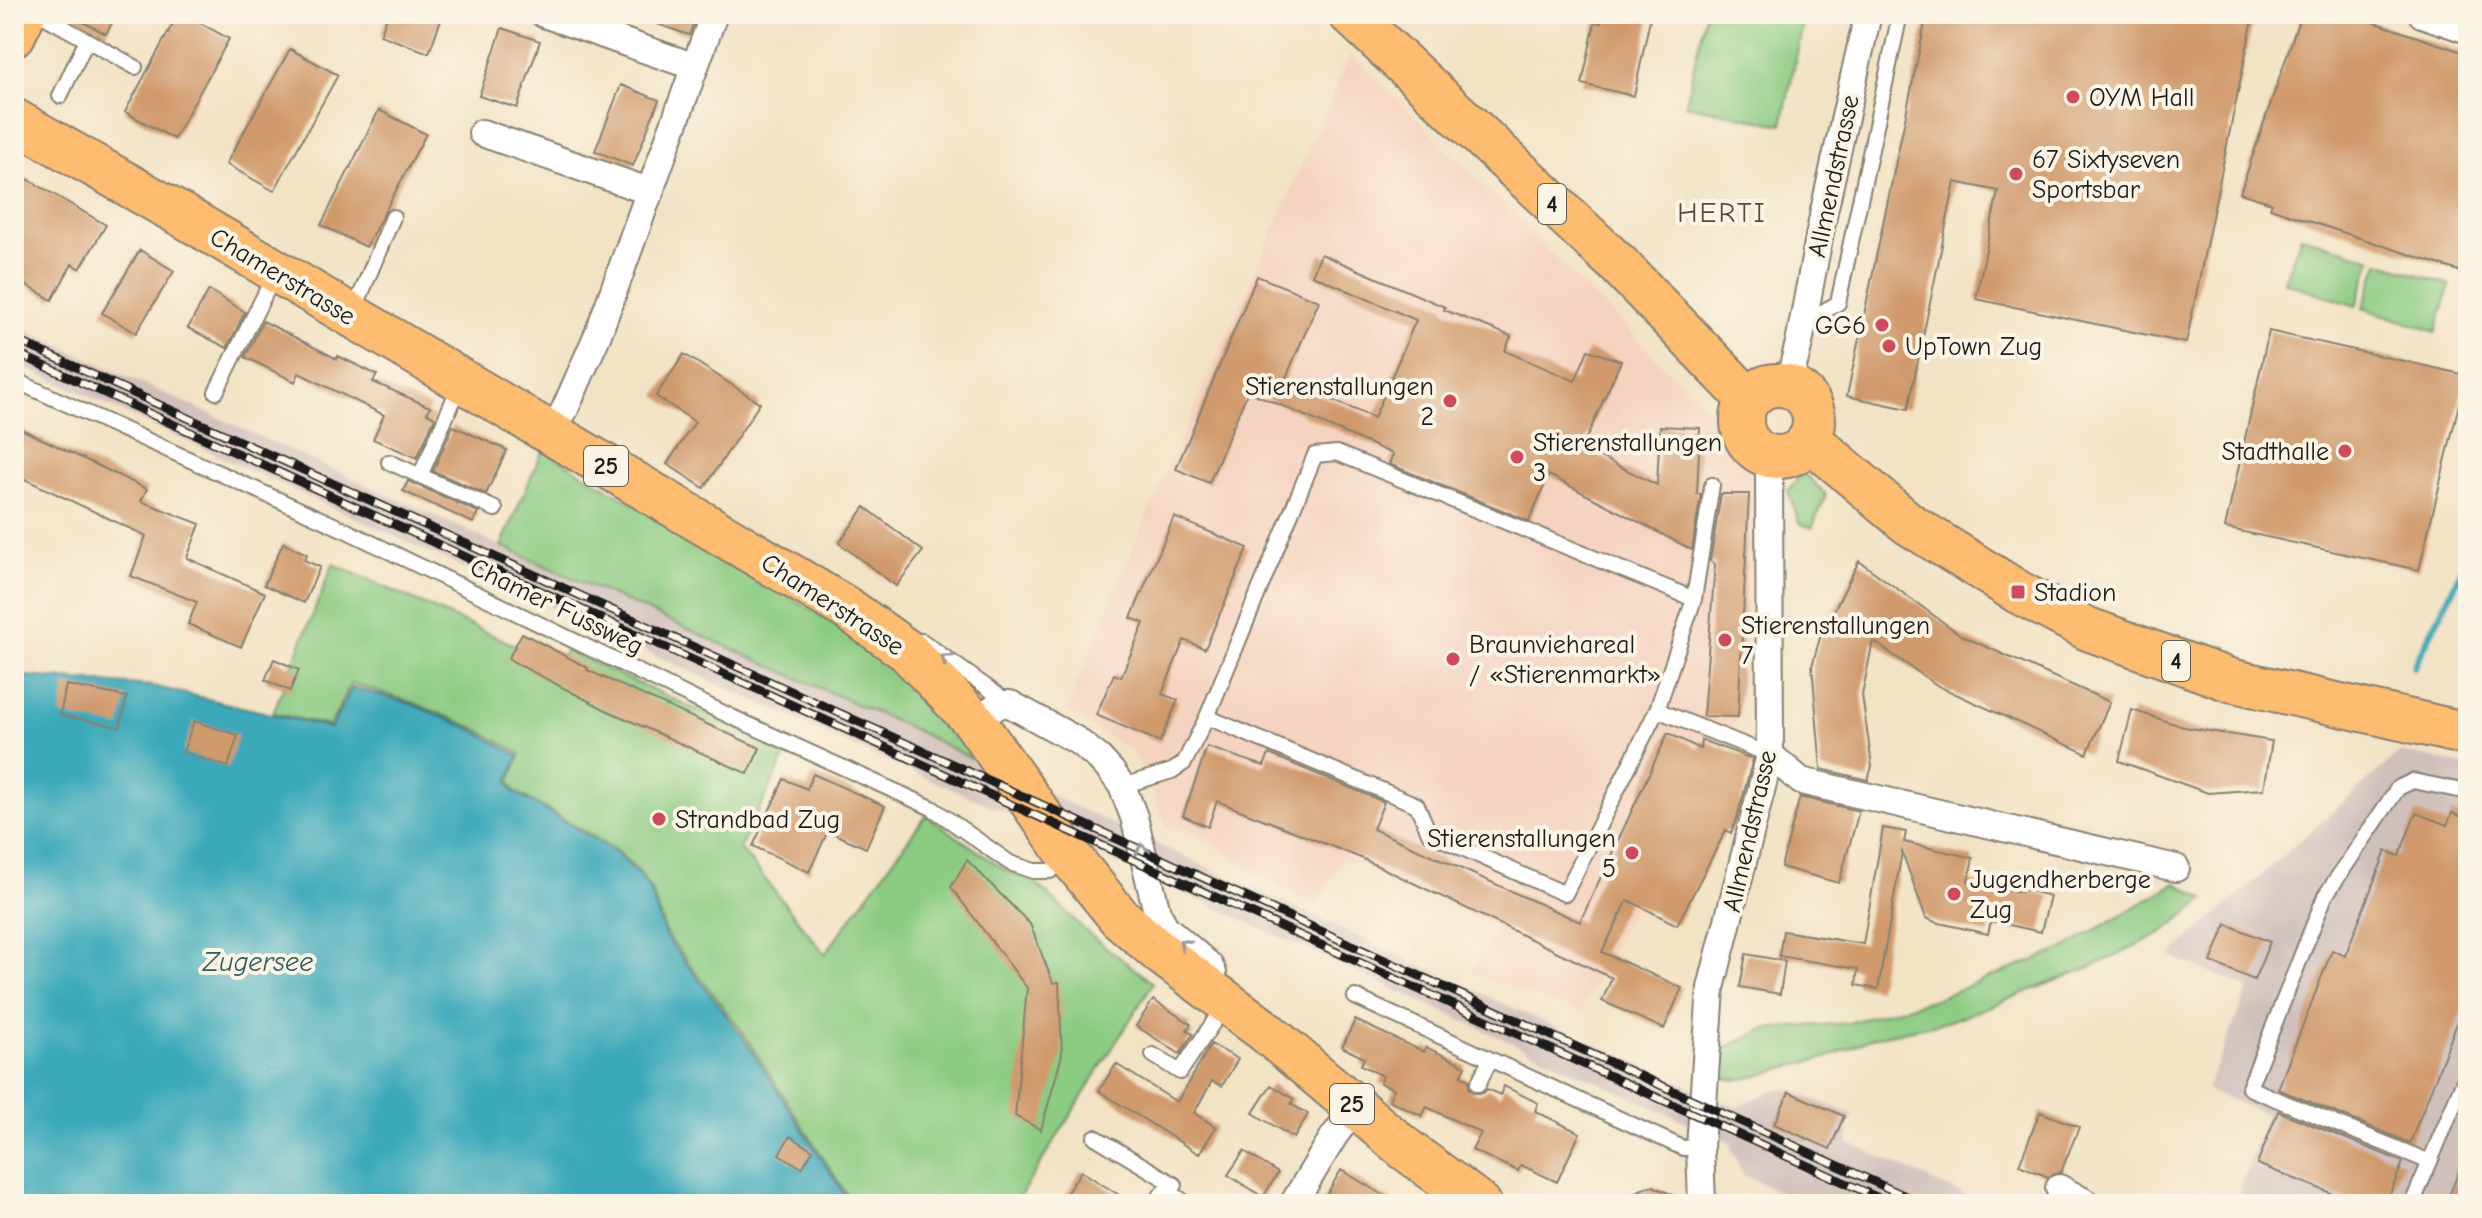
<svg xmlns="http://www.w3.org/2000/svg" width="2482" height="1218" viewBox="0 0 2482 1218" font-family="'Comic Neue',sans-serif">
<style>
.built{fill:#f4d3c0}
.industrial{fill:#d0c0bc}
.green{fill:#8bcb82;stroke:#54744f;stroke-width:2}
.water{fill:#3ba9ba;stroke:#2c626b;stroke-width:2}
.lines{fill:none;stroke-linecap:round;stroke-linejoin:round}
.stream{stroke:#3ba9ba;stroke-width:7}
.building{fill:#d09a6c}
.lane-casing{stroke:#878070;stroke-width:18}
.street-casing{stroke:#878070;stroke-width:30}
.primary-casing{stroke:#878070;stroke-width:46}
.lane{stroke:#fff;stroke-width:14}
.street{stroke:#fff;stroke-width:26}
.primary{stroke:#febc70;stroke-width:42}
.rail-casing{stroke:#1c1c1c;stroke-width:9}
.rail{stroke:#fcf5e5;stroke-width:6;stroke-dasharray:18;stroke-linecap:butt}
.oneway{stroke:#999}
.poi-dot{fill:#d1495b;stroke:#fcf5e5;stroke-width:3}
.labels{text-anchor:middle;stroke-width:8;stroke-linejoin:round;paint-order:stroke}
.shield{fill:#fcf5e5;stroke:#5f5d58;stroke-width:2}
.shield-label{font-size:24px;font-weight:bold;fill:#1c1c1c}
.poi-label{font-size:26px;fill:#1c1c1c;stroke:#fcf5e5;text-anchor:start}
.street-label{font-size:26px;fill:#1c1c1c;stroke:#fcf5e5}
.neighbourhood-label{font-size:28px;letter-spacing:2px;fill:#5b4838;stroke:#fcf5e5}
.water-label{font-size:28px;font-style:italic;fill:#2a5b63;stroke:#fcf5e5}
</style>
<rect width="100%" height="100%" fill="#fcf5e5"/>
<filter id="ink" filterUnits="userSpaceOnUse"><feTurbulence type="fractalNoise" baseFrequency=".0125" numOctaves="2"/><feDisplacementMap in="SourceGraphic" scale="16" xChannelSelector="R" yChannelSelector="G"/><feConvolveMatrix kernelMatrix="1 2 1 2 8 2 1 2 1" color-interpolation-filters="sRGB"/></filter>
<filter id="wash" filterUnits="userSpaceOnUse"><feTurbulence type="fractalNoise" baseFrequency=".006" numOctaves="4" result="noise"/><feDisplacementMap in="SourceGraphic" scale="32" xChannelSelector="R" yChannelSelector="G"/><feGaussianBlur stdDeviation="1.8" result="paint"/><feColorMatrix in="noise" values="0 0 0 0 0 0 0 0 0 0 0 0 0 0 0 0 0 1.4 0 .05"/><feComposite in="paint" operator="in"/></filter>
<g filter="url(#wash)">
<rect width="100%" height="100%" fill="#f2e3c5"/>
<path class="built" d="M1351,53L1733,435L1738,445L1751,460L1757,494L1740,718L1716,743L1580,1012L1471,973L1497,928L1342,858L1317,905L1307,902L1260,874L1202,836L1167,826L1134,752L1066,712L1129,557Z"/>
<path class="industrial" d="M14,325L501,546L919,732L970,758L1513,1008L1736,1107L1777,1089L1784,1088L1853,1114L1847,1129L1849,1143L1985,1204H1830L1826,1202L1824,1204H1807L1743,1175L1731,1148L1732,1143L1023,820L849,744L14,362Z
M2400,752L2468,766V1204H2235L2266,1114L2206,1090L2249,988L2170,956Z"/>
<path class="green" d="M1705,14H1805L1782,125L1686,105Z
M2301,236L2372,259L2356,306L2284,282Z
M2379,262L2450,285L2436,332L2363,308Z
M543,450L823,616L885,662L927,701L967,749L970,758L919,732L501,546Z
M1799,476H1808L1826,495L1812,528L1799,523L1788,491Z
M333,564L559,665L565,650L788,751L740,848L825,954L926,815L1008,872L1034,881L1090,935L1153,983L1015,1204H853L742,1031L667,935L651,890L640,873L615,849L515,791L510,781L521,754L475,728L414,703L351,683L330,726L273,713Z
M2176,883L2205,899L2163,932L2098,964L1986,1008L1946,1022L1875,1037L1826,1058L1787,1067L1758,1076L1736,1080L1727,1079L1719,1075L1720,1051L1765,1029L1848,1023L1935,999L2063,949Z"/>
<path class="water" d="M14,675L152,686L331,728L352,687L411,704L474,730L519,756L508,781L513,791L614,851L638,874L650,890L665,936L741,1034L851,1204H14Z"/>
<g class="lines">
<path class="stream" d="M2414,667L2468,558"/>
</g>
<g id="blocks">
<path class="building" d="M68,14H117L106,34Z
M178,14H184L229,39L174,139L125,112Z
M388,14H443L429,53L380,35Z
M637,14H697L689,35L637,17Z
M1603,14H1651L1634,96L1582,84L1595,22L1601,23Z
M1927,14H2254L2186,343L1976,299L1998,191L1955,182L1908,409L1847,396Z
M2301,14H2349L2468,54V274L2270,208L2272,203L2240,193Z
M502,28L540,41L517,108L479,96Z
M290,49L338,75L274,191L226,164Z
M621,85L659,100L633,166L595,151Z
M379,110L426,134L366,247L321,225Z
M14,171L106,225L80,269L72,264L52,300L14,278Z
M140,250L174,271L136,333L102,313Z
M1321,254L1445,307L1444,310L1511,336L1505,351L1575,381L1588,350L1621,361L1582,448L1657,485L1660,426L1700,428L1697,494H1701L1692,550L1549,475L1529,521L1389,464L1393,454L1248,391L1209,483L1176,469L1257,276L1319,301L1285,380L1374,418L1416,320L1312,275Z
M209,290L245,312L227,348L188,328Z
M263,321L337,359L338,356L377,375L373,382L430,407L427,413L435,417L417,458L373,439L384,415L299,373L295,382L245,357Z
M2269,331L2466,375L2419,570L2225,528Z
M684,354L760,403L704,488L667,464L695,422L656,396Z
M453,426L507,450L486,494L433,471Z
M19,428L147,489L141,501L200,524L187,558L265,593L241,647L188,624L197,602L131,576L146,536L14,474V438Z
M408,481L478,512L473,523L403,491Z
M1721,494H1749L1738,717L1703,716L1715,564L1710,561Z
M865,507L923,551L896,586L839,543Z
M1174,517L1248,548L1205,649L1184,640L1162,694L1178,700L1160,742L1096,715L1114,674L1121,677L1144,623L1131,618Z
M283,543L307,554L304,560L320,567L304,603L264,585Z
M1859,561L1962,636L2110,702L2087,754L1938,686L1873,641L1862,695L1872,766L1868,780L1821,769L1812,666L1823,627L1825,628Z
M522,633L588,668L587,670L760,748L748,774L604,709L508,659Z
M274,659L299,670L290,691L265,680Z
M66,685L127,697L120,727L60,715Z
M2132,710L2184,727L2272,741L2264,789L2208,793L2119,761Z
M194,721L238,735L228,767L183,752Z
M1668,733L1700,749L1701,740L1753,759L1737,818L1731,833L1726,830L1677,925L1628,900L1602,952L1682,988L1664,1029L1602,1001L1612,978L1361,858L1217,801L1208,827L1183,816L1207,747L1264,766L1269,754L1384,802L1373,829L1580,922Z
M813,774L885,806L866,848L828,831L809,872L753,846L784,779L807,789Z
M1800,797L1859,811L1839,883L1781,867Z
M2416,813L2447,825L2452,813L2468,819V995L2410,1143L2278,1089L2332,950L2345,956L2386,851L2399,856Z
M1883,828L1906,832L1904,842L1973,858L1968,881L2021,892L2022,889L2050,896L2041,932L1991,921L1988,934L1935,922L1926,918L1902,852L1878,989L1856,985L1858,969L1779,956L1783,931L1863,944Z
M967,860L1030,924L1053,983L1059,982L1062,1055L1041,1130L1015,1116L1027,988L951,887Z
M2226,924L2270,942L2254,980L2211,962Z
M1746,954L1785,961L1780,994L1740,987Z
M1153,1000L1191,1024L1187,1030L1193,1034L1180,1054L1136,1026Z
M1355,1020L1424,1052L1426,1047L1466,1066L1461,1076L1469,1080V1089L1474,1093H1483L1487,1089L1500,1095L1504,1086L1538,1103L1535,1111L1580,1133L1557,1182L1521,1165L1518,1171L1472,1150L1481,1133L1427,1107L1422,1116L1389,1100L1394,1089L1380,1083L1383,1076L1361,1065L1364,1058L1342,1047Z
M1211,1044L1238,1059L1222,1086L1212,1081L1194,1113L1216,1127L1199,1154L1099,1091L1116,1064L1177,1102Z
M1271,1085L1294,1099L1291,1104L1308,1114L1294,1138L1253,1113Z
M1789,1092L1844,1116L1830,1149L1774,1124Z
M2278,1111L2403,1162L2386,1204H2359L2257,1164Z
M2040,1112L2079,1127L2061,1172L2048,1177L2019,1165Z
M790,1136L813,1150L802,1168L779,1154Z
M2467,1150L2468,1204H2446Z
M1244,1151L1278,1173L1263,1197L1228,1175Z
M1341,1170L1398,1204H1321Z
M1081,1171L1133,1204H1060Z
M1653,1186L1686,1201V1204H1615L1646,1187Z"/>
</g>
</g>
<g filter="url(#ink)">
<use href="#blocks" fill-opacity="0" stroke="#878070" stroke-width="2"/>
<g class="lines">
<defs>
<path id="lane" d="M40,14L135,67
M60,96L87,40
M353,313L393,217
M1803,323L1838,303L1900,14
M14,380L347,531L734,718L932,808L1010,863L1034,871H1050L1069,860
M216,392L275,274
M389,462L495,509
M420,476L460,385
M1694,599L1712,485
M922,641L1009,703
M1657,710L1565,894L1429,833L1417,805L1207,717L1315,455L1337,453L1694,599L1657,710L1770,755
M1122,786L1172,771L1184,763L1207,717
M1355,997L1683,1148L1700,1147
M1153,1055L1180,1072L1225,1005
M1478,1084L1490,1060
M1095,1137L1175,1185L1166,1198
M2430,1162L2249,1088L2325,896L2398,788L2413,781L2468,792
M1778,1204L1779,1203
M2412,1204L2468,1071"/>
<path id="street" d="M544,14L695,67
M2422,14L2468,30
M482,133L651,192
M1788,386L1799,343L1824,211L1868,14
M551,433L565,409L598,334L714,14
M974,721L1000,704H1010L1076,740L1099,758L1111,771L1122,786L1134,817L1157,912L1165,927L1209,965L1213,973
M1770,755L1801,781L2176,868
M2059,1188L2088,1204
M1166,1198L1177,1204
M1293,1204L1334,1136L1356,1107
M1702,1204L1700,1147L1711,988L1770,755L1769,469L1772,456"/>
<path id="primary" d="M1350,14L1618,264L1749,400
M14,35L24,14
M14,120L190,220L848,609L907,651L974,721L1071,858L1119,917L1162,954L1265,1031L1404,1148L1480,1204
M1742 421a36 36 0 1 1 72 0a36 36 0 1 1-72 0Z
M1809,439L1909,524L2018,592L2088,629L2230,680L2468,734"/>
</defs>
<use href="#lane" class="lane-casing"/>
<use href="#street" class="street-casing"/>
<use href="#primary" class="primary-casing"/>
<use href="#lane" class="lane"/>
<use href="#street" class="street"/>
<use href="#primary" class="primary"/>
<defs>
<path id="rail" d="M14,339L1923,1204
M14,352L1892,1204"/>
</defs>
<use href="#rail" class="rail-casing"/>
<use href="#rail" class="rail"/>
</g>
<defs><path id="oneway-chevron" d="M-2-3.5L2.5 0L-2 3.5" fill="none" stroke-width="1.6" stroke-linecap="round" stroke-linejoin="round" transform="scale(2)"/></defs>
<g class="oneway">
<use href="#oneway-chevron" transform="translate(946 659) rotate(-144)"/>
<use href="#oneway-chevron" transform="translate(1142 849) rotate(-103)"/>
<use href="#oneway-chevron" transform="translate(1184 944) rotate(-138)"/>
</g>
</g>
<g class="poi-dot">
<circle cx="2073" cy="97" r="8"/>
<circle cx="2016" cy="174" r="8"/>
<circle cx="1882" cy="325" r="8"/>
<circle cx="1889" cy="346" r="8"/>
<circle cx="1450" cy="401" r="8"/>
<circle cx="2345" cy="451" r="8"/>
<circle cx="1517" cy="457" r="8"/>
<rect x="2010" y="584" width="16" height="16" rx="4"/>
<circle cx="1725" cy="640" r="8"/>
<circle cx="1453" cy="659" r="8"/>
<circle cx="659" cy="819" r="8"/>
<circle cx="1632" cy="853" r="8"/>
<circle cx="1954" cy="894" r="8"/>
</g>
<g class="labels">
<g class="shield">
<rect x="1538" y="184" width="28" height="40" rx="6"/>
<rect x="584" y="446" width="44" height="40" rx="6"/>
<rect x="2162" y="641" width="28" height="40" rx="6"/>
<rect x="1330" y="1084" width="44" height="40" rx="6"/>
</g>
<g class="shield-label">
<text x="1552" y="212">4</text>
<text x="606" y="474">25</text>
<text x="2176" y="669">4</text>
<text x="1352" y="1112">25</text>
</g>
<g class="poi-label">
<text x="2089" y="106">OYM Hall</text>
<text x="2032" y="168">67 Sixtyseven<tspan x="2032" dy="30">Sportsbar</tspan></text>
<text x="1866" y="334" text-anchor="end">GG6</text>
<text x="1905" y="355">UpTown Zug</text>
<text x="1434" y="395" text-anchor="end">Stierenstallungen<tspan x="1434" dy="30">2</tspan></text>
<text x="1533" y="451">Stierenstallungen<tspan x="1533" dy="30">3</tspan></text>
<text x="2329" y="460" text-anchor="end">Stadthalle</text>
<text x="2034" y="601">Stadion</text>
<text x="1741" y="634">Stierenstallungen<tspan x="1741" dy="30">7</tspan></text>
<text x="1469" y="653">Braunviehareal<tspan x="1469" dy="30">/ «Stierenmarkt»</tspan></text>
<text x="675" y="828">Strandbad Zug</text>
<text x="1616" y="847" text-anchor="end">Stierenstallungen<tspan x="1616" dy="30">5</tspan></text>
<text x="1970" y="888">Jugendherberge<tspan x="1970" dy="30">Zug</tspan></text>
</g>
<g class="street-label">
<text transform="translate(1833 176) rotate(-78)" y="9">Allmendstrasse</text>
<text transform="translate(283 276) rotate(31)" y="9">Chamerstrasse</text>
<text transform="translate(833 604) rotate(33)" y="9">Chamerstrasse</text>
<text transform="translate(557 606) rotate(26)" y="9">Chamer Fussweg</text>
<text transform="translate(1749 831) rotate(-77)" y="9">Allmendstrasse</text>
</g>
<g class="neighbourhood-label">
<text x="1722" y="222">HERTI</text>
</g>
<g class="water-label">
<text x="258" y="971">Zugersee</text>
</g>
</g>
<rect width="2482" height="1218" fill="none" stroke="#fcf5e5" stroke-width="48"/>
</svg>
